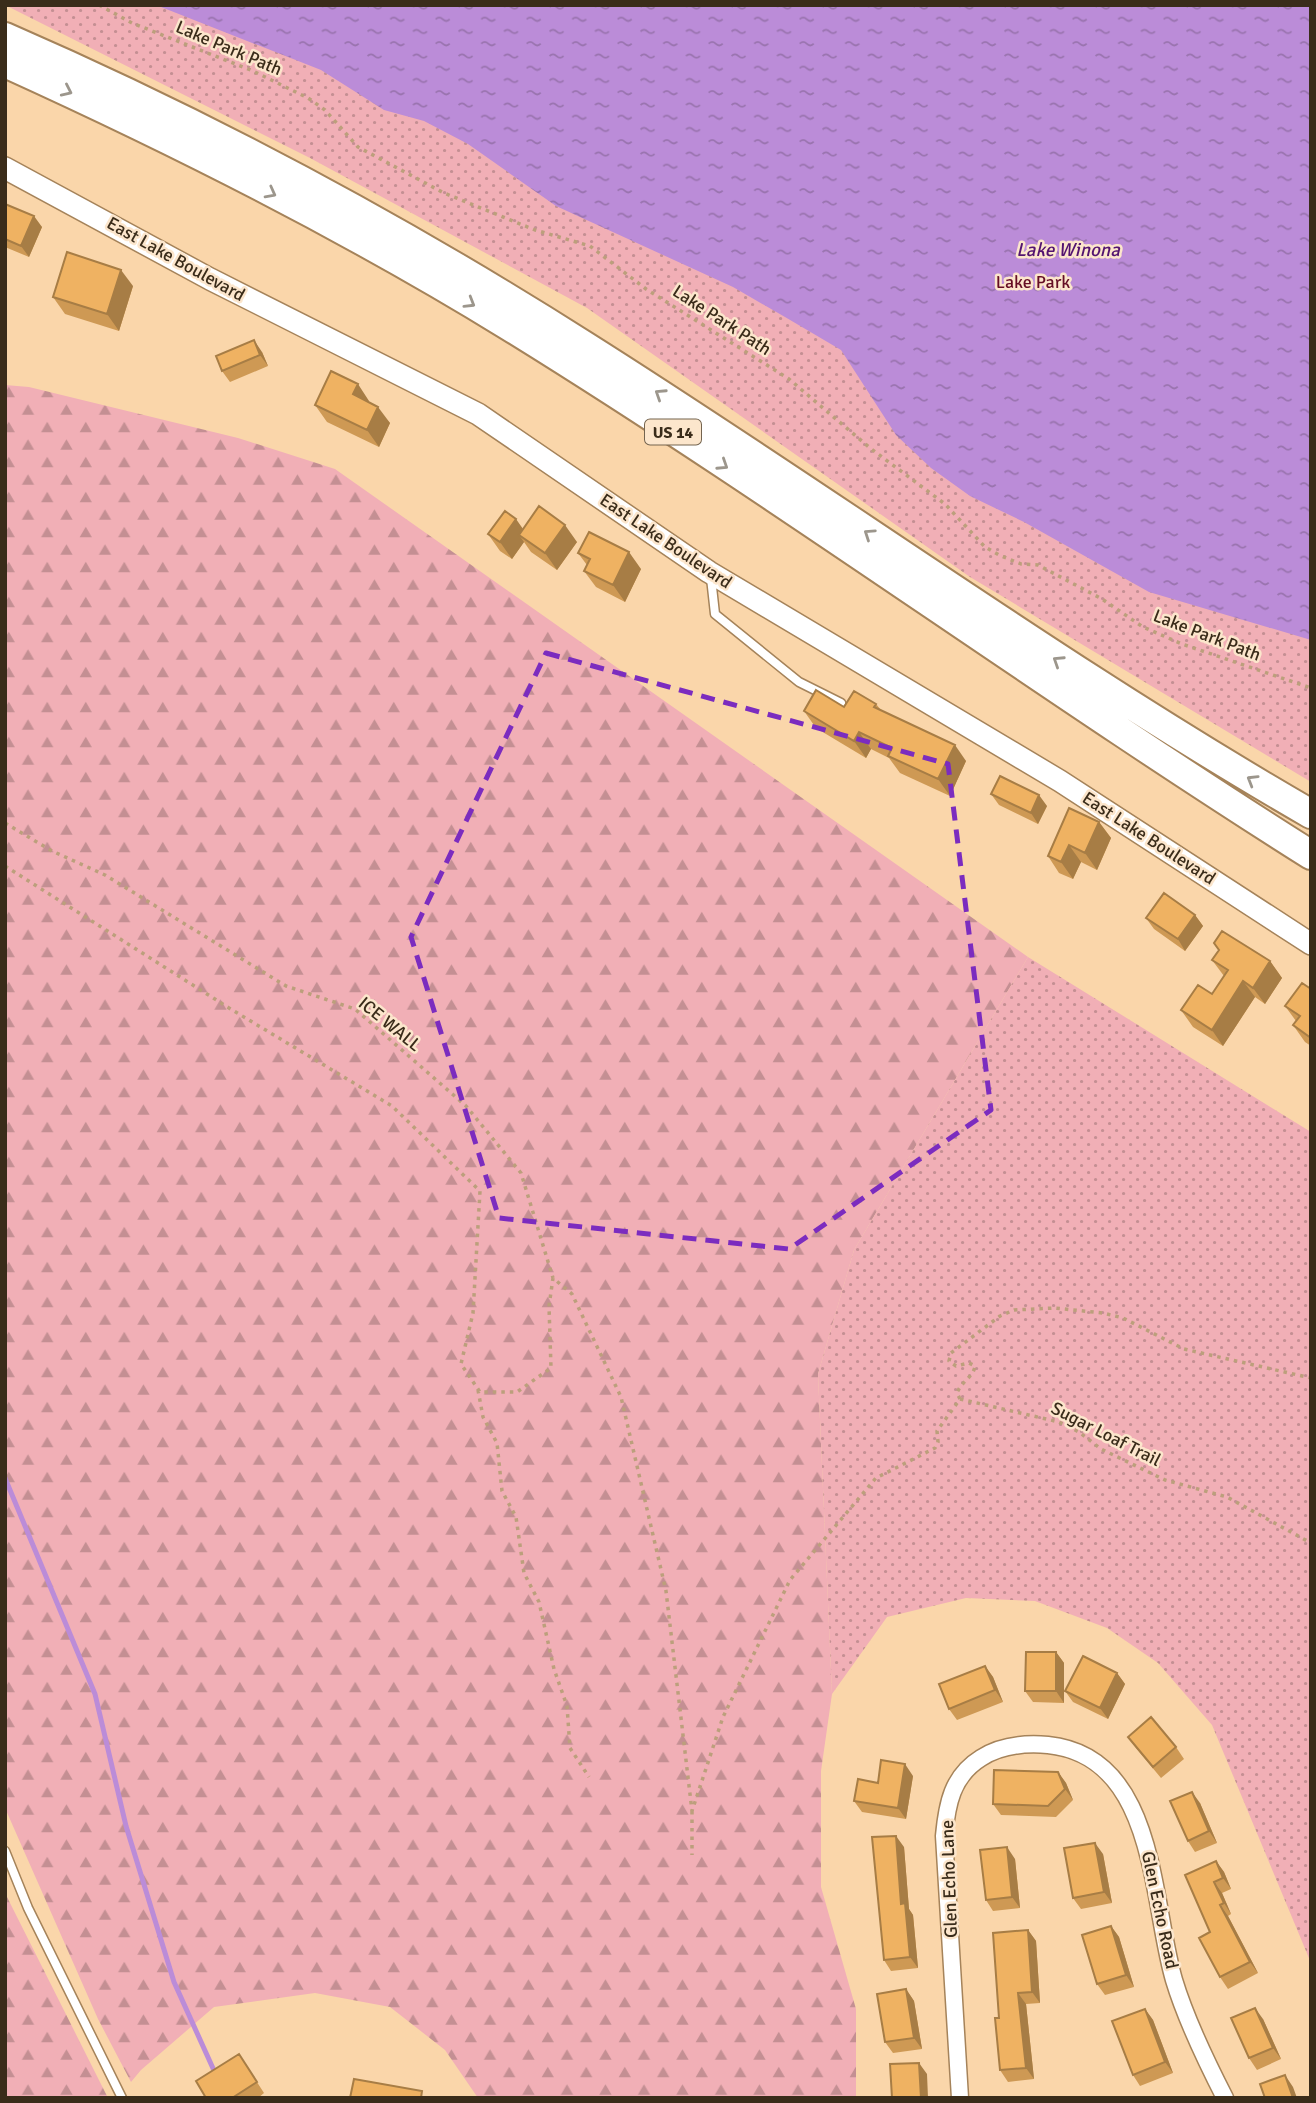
<svg xmlns="http://www.w3.org/2000/svg" width="1316" height="2103" viewBox="0 0 1316 2103" font-family="Signika,sans-serif">
<style>
.forest{fill:url(#forest-firs)}
.park{fill:url(#park-dots)}
.water{fill:url(#water-ripples)}
.lines{fill:none;stroke-linecap:round;stroke-linejoin:round}
.stream{stroke:#bb8cd8;stroke-width:5}
.service-casing{stroke:#a5835a;stroke-width:11}
.minor-casing{stroke:#a5835a;stroke-width:19}
.tertiary-casing{stroke:#a5835a;stroke-width:24}
.trunk-casing{stroke:#a5835a;stroke-width:32}
.path{stroke:#bc9f7c;stroke-width:3.5;stroke-dasharray:3.5 5;stroke-linecap:butt}
.service{stroke:#fff;stroke-width:8}
.minor{stroke:#fff;stroke-width:16}
.tertiary{stroke:#fff;stroke-width:21}
.trunk{stroke:#fff;stroke-width:28}
.wall{fill:#ce9954}
.shaded-wall{fill:#a77d45}
.building{fill:#efb262;stroke:#a77d45;stroke-width:2}
.oneway{stroke:#9c968c}
.marked{fill:none;stroke:#7b2cbf;stroke-width:5;stroke-dasharray:14 9;stroke-linejoin:round}
.labels{text-anchor:middle;stroke-width:5;stroke-linejoin:round;paint-order:stroke}
.shield{fill:#fce6cc;stroke:#74644f;stroke-width:2}
.shield-label{font-size:16px;font-weight:bold;fill:#3a2c1a}
.street-label{font-size:18px;fill:#3a2c1a;stroke:#fce6cc}
.park-label{font-size:18px;fill:#650d25;stroke:#fce6cc}
.water-label{font-size:19px;font-style:italic;fill:#531470;stroke:#fce6cc}
</style>
<defs>
<pattern id="forest-firs" width="22" height="20" patternUnits="userSpaceOnUse" patternTransform="scale(1.75)"><rect width="22" height="20" fill="#f1afb6"/><path d="M5 1l3.5 6h-7zM16 11l3.5 6h-7z" fill="#c48f93"/></pattern>
<pattern id="park-dots" width="8" height="8" patternUnits="userSpaceOnUse" patternTransform="scale(1.75)"><rect width="8" height="8" fill="#f1afb6"/><path d="M2 2h.1M6 6h.1" fill="none" stroke="#c48f93" stroke-width="1.8" stroke-linecap="round"/></pattern>
<pattern id="water-ripples" width="26" height="14" patternUnits="userSpaceOnUse" patternTransform="scale(1.75)"><rect width="26" height="14" fill="#bb8cd8"/><path d="M2 4q2-2 4 0t4 0M15 11q2-2 4 0t4 0" fill="none" stroke="#9973ae"/></pattern>
</defs>
<rect width="100%" height="100%" fill="#fad6aa"/>
<path class="forest" d="M5,385L29,387L238,438L335,469L1028,957L854,1250L818,1374L832,1694L821,1771V1887L856,2009V2098H478L445,2050L390,2007L315,1993L214,2007L141,2070L131,2082L98,2019L5,1808Z
M5,1893L108,2098H5Z"/>
<path class="park" d="M5,5H1311V782L970,577L587,308L310,158Z
M1028,957L1311,1132V1963L1212,1725L1158,1663L1107,1628L1035,1601L966,1598L887,1617L832,1694L818,1374L854,1250Z"/>
<path class="water" d="M156,5H1311V640L1149,592L1024,522L970,496L931,468L896,435L841,350L785,317L733,287L556,206L468,144L424,121L384,110L321,70Z"/>
<g class="lines">
<path class="stream" d="M5,1478L95,1694L126,1826L174,1982L216,2075"/>
<defs>
<path id="service" d="M711,578L715,614L799,682L841,703
M5,1851L28,1908L122,2098"/>
<path id="minor" d="M960,2098L944,1836C947,1804 952,1776 981,1758C1001,1745 1025,1743 1048,1745C1157,1756 1151,1902 1174,1980C1186,2020 1206,2061 1225,2098"/>
<path id="tertiary" d="M5,168L210,279L478,414L709,572L1060,781L1311,944"/>
<path id="trunk" d="M5,37C205,124 401,229 585,346C829,500 1061,670 1311,814
M5,63C177,141 348,227 509,326C781,494 1040,684 1311,855"/>
</defs>
<use href="#service" class="service-casing"/>
<use href="#minor" class="minor-casing"/>
<use href="#tertiary" class="tertiary-casing"/>
<use href="#trunk" class="trunk-casing"/>
<path class="path" d="M99,5L132,23L253,71L308,98L325,110L358,147L444,193L535,230L590,246L646,289L789,379L870,448L945,504L985,547L999,555L1021,564L1038,565L1102,599L1143,627L1182,644L1311,688
M5,823L52,851L105,875L286,986L355,1009L466,1106L521,1173L553,1278
M5,866L229,1008L392,1106L480,1191L473,1313L461,1364L480,1392H517L551,1368L549,1306L553,1278L572,1294L621,1397L666,1591L692,1811L723,1717L790,1580L876,1478L935,1448L938,1442L937,1431L960,1399
M478,1390L483,1417L497,1443L502,1491L516,1517L524,1573L539,1602L554,1669L567,1706L570,1748L589,1777
M960,1399L957,1393C961,1382 974,1376 975,1366L969,1363L956,1366L949,1361L951,1353L1000,1316L1014,1310L1055,1308L1103,1313L1123,1318L1184,1349L1311,1378
M960,1399L1059,1422L1079,1432L1101,1449L1165,1480L1227,1497L1311,1543
M692,1811V1855"/>
<use href="#service" class="service"/>
<use href="#minor" class="minor"/>
<use href="#tertiary" class="tertiary"/>
<use href="#trunk" class="trunk"/>
</g>
<path class="wall" d="M5,204L42,227L29,257L5,247Z
M133,286L119,331L65,314L53,297Z
M262,352L268,366L230,382L222,371Z
M369,401V402L390,423L379,447L327,422L315,405Z
M523,529L577,542L557,570L531,552L524,542L512,559L500,551L488,534Z
M578,553L641,569L625,602L596,587L584,571L587,565Z
M876,704L881,710L966,761L950,796L900,773L889,758L871,749L866,758L816,728L804,711Z
M991,794L1047,806L1038,824L999,805Z
M1099,822L1111,838L1097,870L1081,862L1073,879L1059,873L1048,856Z
M1195,915L1203,926L1185,951L1154,929L1146,918Z
M1212,960L1270,961L1282,978L1265,1004L1255,997L1223,1046L1193,1027L1181,1010L1212,994L1224,976Z
M1311,989V1046L1305,1042L1293,1025L1296,1021L1285,1006Z
M1056,1652L1064,1663V1703L1033,1702L1025,1691Z
M985,1666L993,1677L1003,1702L957,1720L949,1709Z
M1117,1673L1125,1684L1108,1719L1073,1702L1065,1691Z
M1128,1737L1176,1747L1184,1759L1161,1778L1136,1748Z
M1058,1772L1066,1783L1073,1800L1056,1817L1001,1815L993,1804Z
M913,1776L906,1819L862,1812L854,1801L878,1783Z
M1200,1803L1217,1843L1195,1852L1188,1841Z
M904,1847L909,1909L913,1915L918,1968L891,1971L884,1960Z
M1103,1854L1112,1903L1081,1909L1073,1898Z
M1015,1859L1020,1908L993,1911L986,1900Z
M1216,1861L1224,1872L1231,1889L1222,1893L1231,1914L1228,1916L1258,1973L1228,1989L1220,1977L1210,1932Z
M1111,1926L1119,1937L1134,1987L1105,1995L1097,1984Z
M1028,1930L1036,1941L1040,2003L1026,2004L1034,2079L1008,2082L1000,2070L999,2018Z
M906,1989L914,2001L922,2049L893,2053L885,2042Z
M1145,2009L1153,2020L1173,2073L1140,2086L1133,2075Z
M1263,2019L1281,2059L1257,2070L1249,2058Z
M239,2054L264,2093L258,2098H206Z"/>
<path class="shaded-wall" d="M34,216L42,227L29,257L21,246Z
M121,270L133,286L119,331L107,314Z
M254,340L262,352L268,366L260,355Z
M358,384L369,401L365,411L353,394Z
M378,407L390,423L379,447L367,430Z
M516,519L528,536L519,535L524,542L512,559L500,542Z
M565,525L577,542L557,570L545,553Z
M629,552L641,569L625,602L613,585Z
M859,732L871,749L866,758L854,741Z
M955,745L966,761L950,796L938,779Z
M1039,795L1047,806L1038,824L1031,813Z
M1099,822L1111,838L1097,870L1085,853Z
M1069,845L1081,862L1073,879L1061,862Z
M1195,915L1203,926L1185,951L1178,939Z
M1270,961L1282,978L1265,1004L1253,988Z
M1243,981L1255,997L1223,1046L1212,1030Z
M1056,1652L1064,1663V1703L1056,1691Z
M985,1666L993,1677L1003,1702L995,1690Z
M1117,1673L1125,1684L1108,1719L1100,1708Z
M905,1764L913,1776L906,1819L898,1808Z
M1058,1772L1066,1783L1073,1800L1065,1789Z
M1192,1792L1200,1803L1217,1843L1209,1831Z
M896,1836L904,1847L909,1909L913,1915L918,1968L910,1957L901,1904Z
M1095,1843L1103,1854L1112,1903L1104,1892Z
M1007,1847L1015,1859L1020,1908L1012,1897Z
M1216,1861L1224,1872L1231,1889L1223,1878Z
M1214,1882L1222,1893L1231,1914L1224,1903Z
M1220,1905L1228,1916L1258,1973L1250,1962Z
M1111,1926L1119,1937L1134,1987L1126,1975Z
M1028,1930L1036,1941L1040,2003L1032,1992Z
M906,1989L914,2001L922,2049L914,2038Z
M1018,1993L1026,2004L1034,2079L1026,2068Z
M1255,2008L1263,2019L1281,2059L1273,2048Z
M1145,2009L1153,2020L1173,2073L1165,2062Z
M919,2063L927,2074L928,2098H921Z
M1285,2075L1293,2087L1297,2098H1293Z"/>
<path class="building" d="M5,204L34,216L21,246L5,239Z
M67,252L121,270L107,314L53,297Z
M254,340L260,355L222,371L216,356Z
M331,371L358,384L353,394L378,407L367,430L315,405Z
M539,506L565,525L545,553L519,535Z
M505,511L516,519L500,542L488,534Z
M589,532L629,552L613,585L584,571L590,559L578,553Z
M816,690L844,707L854,691L876,704L874,707L955,745L938,779L888,756L892,748L859,732L854,741L804,711Z
M1000,776L1039,795L1031,813L991,794Z
M1069,808L1099,822L1085,853L1069,845L1061,862L1048,856Z
M1164,893L1195,915L1178,939L1146,918Z
M1222,931L1270,961L1253,988L1243,981L1212,1030L1181,1010L1198,985L1212,994L1228,970L1212,960L1219,950L1214,943Z
M1302,983L1311,989V1038L1293,1025L1300,1016L1285,1006Z
M1026,1652H1056V1691H1025Z
M1083,1656L1117,1673L1100,1708L1065,1691Z
M985,1666L995,1690L949,1709L939,1684Z
M1151,1717L1176,1747L1153,1767L1128,1737Z
M881,1760L905,1764L898,1808L854,1801L858,1779L878,1783Z
M994,1770L1058,1772L1065,1789L1048,1806L993,1804Z
M1192,1792L1209,1831L1188,1841L1170,1801Z
M896,1836L901,1904L905,1903L910,1957L884,1960L872,1837Z
M1095,1843L1104,1892L1073,1898L1064,1848Z
M1007,1847L1012,1897L986,1900L980,1850Z
M1216,1861L1223,1878L1214,1882L1224,1903L1220,1905L1250,1962L1220,1977L1199,1938L1210,1932L1185,1875Z
M1111,1926L1126,1975L1097,1984L1082,1935Z
M1028,1930L1032,1992L1018,1993L1026,2068L1000,2070L995,2018H999L993,1933Z
M906,1989L914,2038L885,2042L877,1994Z
M1255,2008L1273,2048L1249,2058L1231,2018Z
M1145,2009L1165,2062L1133,2075L1112,2021Z
M239,2054L257,2082L232,2098H206L196,2081Z
M919,2063L921,2098H892L890,2064Z
M1285,2075L1293,2098H1265L1260,2084Z
M354,2079L422,2091L421,2098H350Z"/>
<defs><path id="oneway-chevron" d="M-2-3.5L2.5 0L-2 3.5" fill="none" stroke-width="1.6" stroke-linecap="round" stroke-linejoin="round" transform="scale(1.75)"/></defs>
<g class="oneway">
<use href="#oneway-chevron" transform="translate(67 91) rotate(25)"/>
<use href="#oneway-chevron" transform="translate(271 193) rotate(28)"/>
<use href="#oneway-chevron" transform="translate(470 303) rotate(31)"/>
<use href="#oneway-chevron" transform="translate(660 394) rotate(-147)"/>
<use href="#oneway-chevron" transform="translate(723 465) rotate(33)"/>
<use href="#oneway-chevron" transform="translate(869 534) rotate(-146)"/>
<use href="#oneway-chevron" transform="translate(1058 661) rotate(-147)"/>
<use href="#oneway-chevron" transform="translate(1252 780) rotate(-149)"/>
</g>
<path class="marked" d="M546,653L948,764L991,1110L789,1249L499,1218L411,937Z"/>
<g class="labels">
<rect class="shield" x="645" y="419.5" width="56" height="25" rx="5"/>
<g class="shield-label">
<text x="673" y="438">US 14</text>
</g>
<g class="street-label">
<text transform="translate(229 48) rotate(23)" y="6">Lake Park Path</text>
<text transform="translate(176 259) rotate(29)" y="6">East Lake Boulevard</text>
<text transform="translate(722 320) rotate(33)" y="6">Lake Park Path</text>
<text transform="translate(666 541) rotate(34)" y="6">East Lake Boulevard</text>
<text transform="translate(1207 635) rotate(21)" y="6">Lake Park Path</text>
<text transform="translate(1149 838) rotate(33)" y="6">East Lake Boulevard</text>
<text transform="translate(390 1024) rotate(39)" y="6">ICE WALL</text>
<text transform="translate(1106 1434) rotate(27)" y="6">Sugar Loaf Trail</text>
<text transform="translate(949 1879) rotate(-92)" y="6">Glen Echo Lane</text>
<text transform="translate(1160 1910) rotate(78)" y="6">Glen Echo Road</text>
</g>
<g class="park-label">
<text x="1033" y="288">Lake Park</text>
</g>
<g class="water-label">
<text x="1068" y="256">Lake Winona</text>
</g>
</g>
<rect width="1316" height="2103" fill="none" stroke="#3a2c1a" stroke-width="14"/>
</svg>
